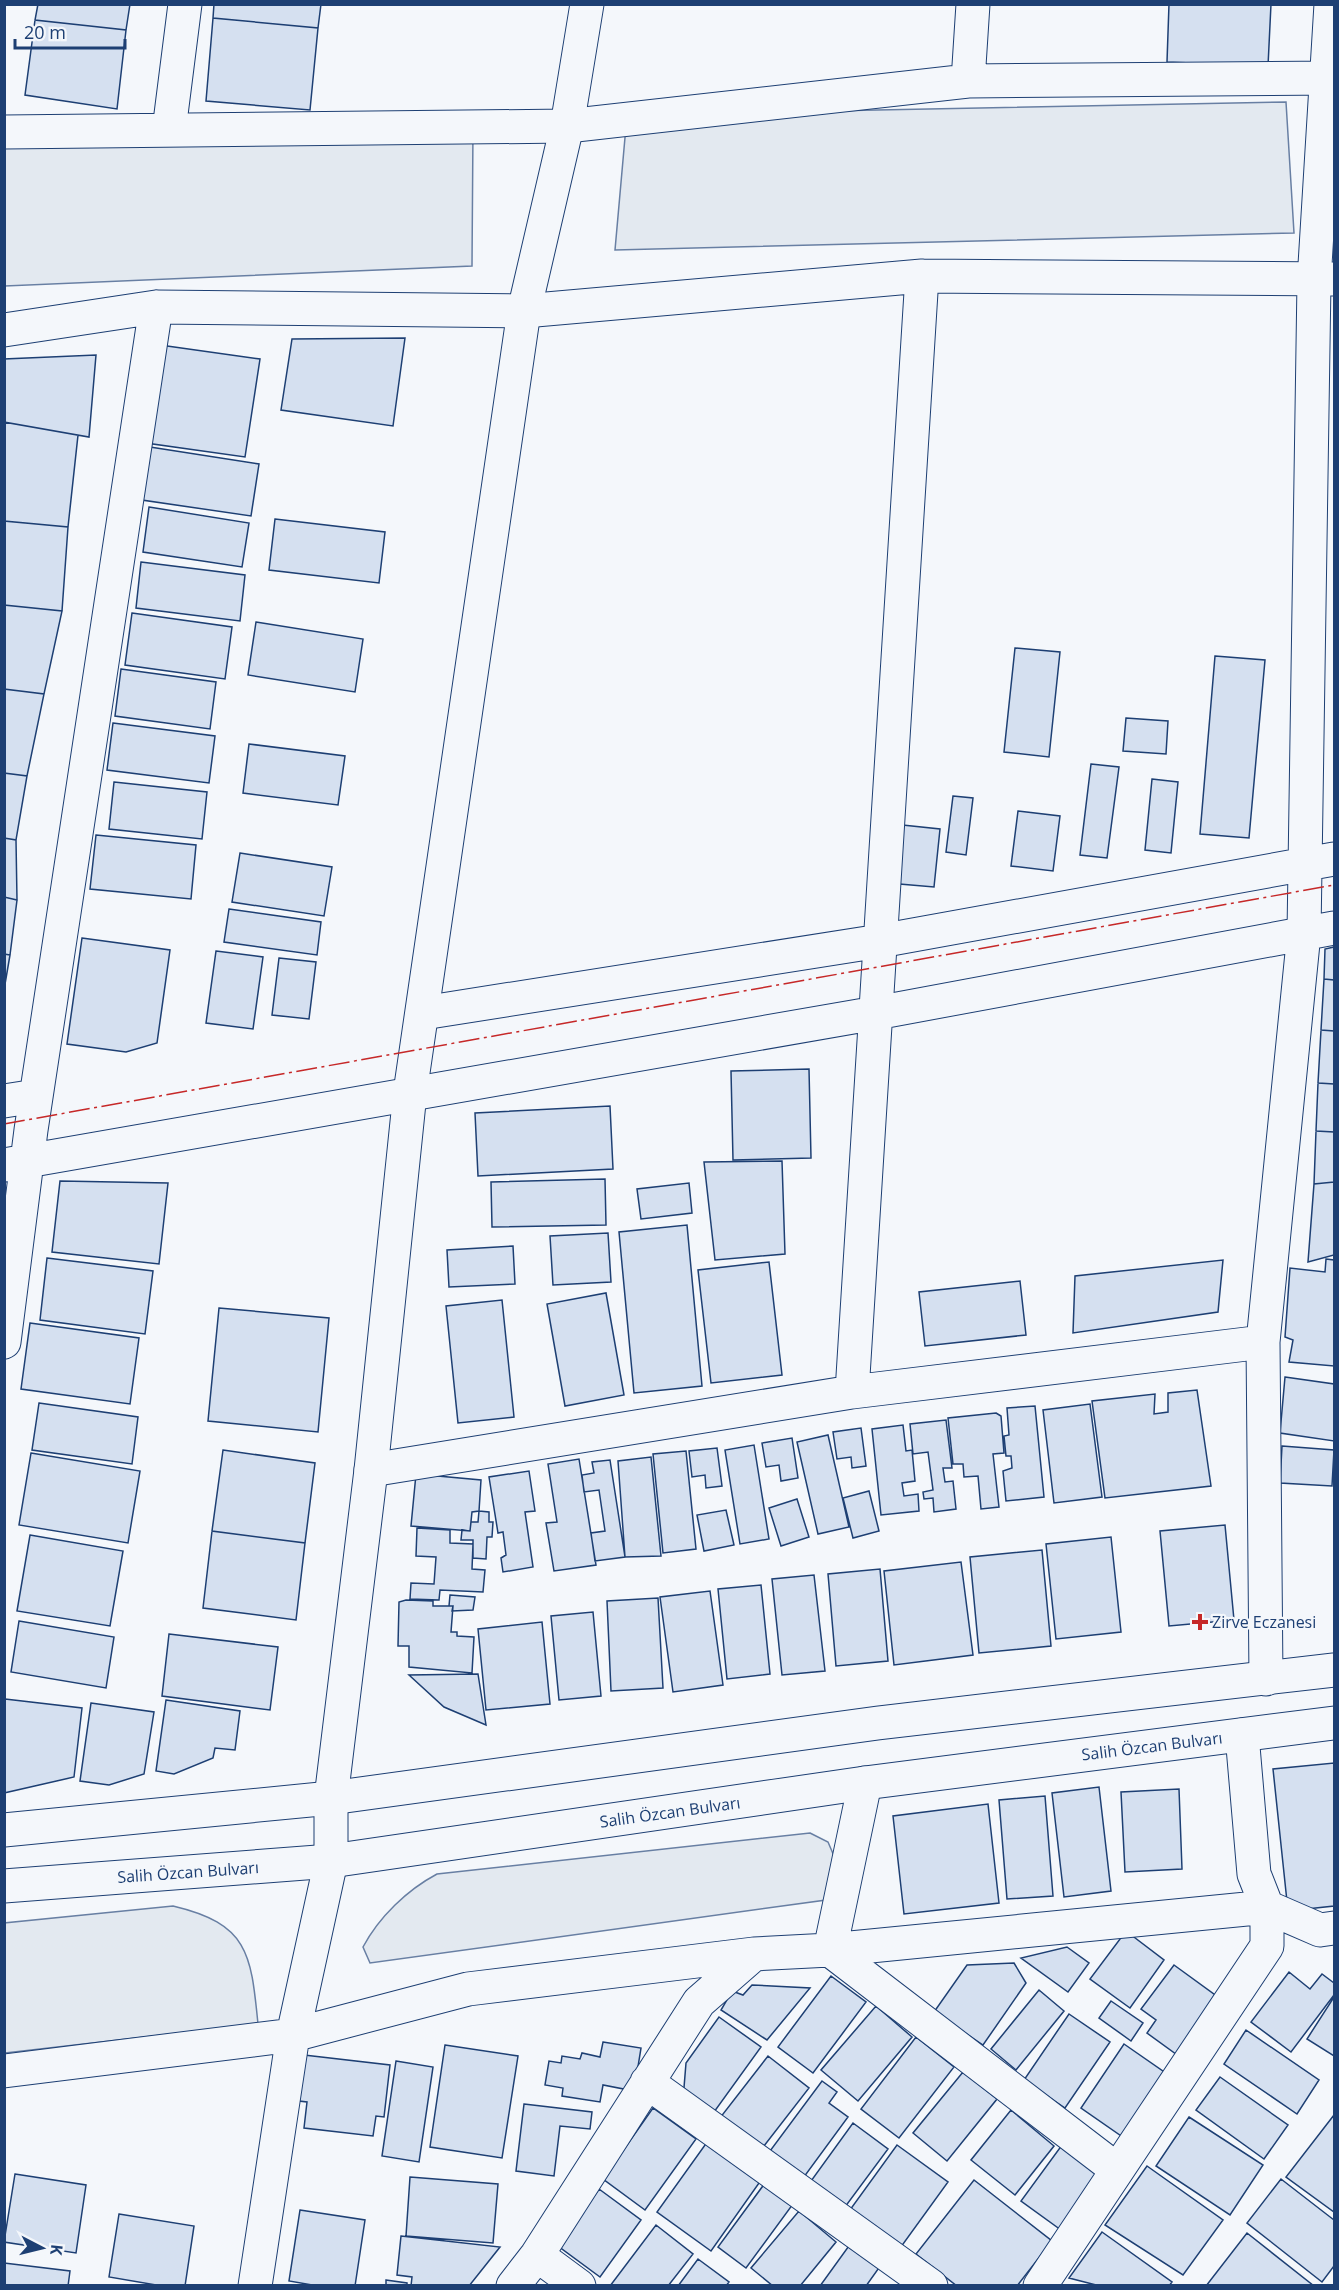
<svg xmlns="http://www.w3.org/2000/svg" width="1339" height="2290" viewBox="0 0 1339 2290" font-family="'Open Sans',sans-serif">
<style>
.green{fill:#e3e9f0;stroke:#687fa3;stroke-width:1.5}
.building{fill:#d5e0f0;stroke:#1d3f73;stroke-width:1.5}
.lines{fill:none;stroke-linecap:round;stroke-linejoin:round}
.minor-casing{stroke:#1d3f73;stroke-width:35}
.tertiary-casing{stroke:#1d3f73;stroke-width:35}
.secondary-casing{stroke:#1d3f73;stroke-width:35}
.minor{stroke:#f4f7fb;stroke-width:33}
.tertiary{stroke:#f4f7fb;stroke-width:33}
.secondary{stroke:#f4f7fb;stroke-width:33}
.power{stroke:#c62828;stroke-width:1.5;stroke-dasharray:21 4.5 3 4.5;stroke-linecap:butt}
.poi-dot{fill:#c62828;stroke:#f4f7fb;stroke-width:2}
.labels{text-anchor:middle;stroke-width:4.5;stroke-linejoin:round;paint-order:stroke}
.poi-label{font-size:16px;fill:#1d3f73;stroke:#f4f7fb;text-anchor:start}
.street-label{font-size:16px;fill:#1d3f73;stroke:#f4f7fb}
</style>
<rect width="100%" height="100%" fill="#f4f7fb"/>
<path class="green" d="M1286,102L1294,233L615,250L627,115Z
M473,128L472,266L5,286L4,144Z
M810,1833L828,1842L834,1856L826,1900L370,1963L363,1947C379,1917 407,1890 437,1874Z
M173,1906C249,1924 251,1954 258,2024L5,2053L4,1923Z"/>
<path class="building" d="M38,4H130L126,30L35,20Z
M214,4H321L318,28L213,18Z
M1169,4H1271L1268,66L1167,62Z
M213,18L318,28L310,110L206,101Z
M35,20L126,30L117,109L25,95Z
M405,338L393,426L281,410L292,339Z
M160,345L260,359L245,457L146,443Z
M96,355L89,437L4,422V359Z
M4,422L78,435L68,527L4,521Z
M150,447L259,464L251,516L142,500Z
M149,507L249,523L242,567L143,552Z
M275,519L385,532L379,583L269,570Z
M4,521L68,527L62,611L4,605Z
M141,562L245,575L240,621L136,608Z
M4,605L62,611L44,694L4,689Z
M132,613L232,627L225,679L125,665Z
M256,622L363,639L355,692L248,675Z
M1015,648L1060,652L1049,757L1004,752Z
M1215,656L1265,660L1249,838L1200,834Z
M121,669L216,682L210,729L115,716Z
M4,689L44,694L27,776L4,773Z
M1126,718L1168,721L1166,754L1123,751Z
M113,723L215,736L209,783L107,770Z
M249,744L345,756L338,805L243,793Z
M1091,764L1119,767L1107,858L1080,855Z
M4,773L27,776L16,840L4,838Z
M1152,779L1178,782L1171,853L1145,850Z
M114,782L207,792L202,839L109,829Z
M953,796L973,798L966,855L946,852Z
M1018,811L1060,816L1053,871L1011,866Z
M893,824L940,829L934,887L888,883Z
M96,835L196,845L191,899L90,889Z
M4,838L16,840L17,900L4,897Z
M240,853L332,867L324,916L232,902Z
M4,897L17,900L10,955L4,954Z
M229,909L321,922L317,955L224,942Z
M82,938L170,950L157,1043L126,1052L67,1044Z
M1334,947V980L1324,979L1325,949Z
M216,951L263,957L253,1029L206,1023Z
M4,954L10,955L4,990Z
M279,958L316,962L309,1019L272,1015Z
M1324,979L1334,980V1031L1321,1030Z
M1321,1030L1334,1031V1084L1318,1083Z
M809,1069L811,1158L733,1160L731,1071Z
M1318,1083L1334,1084V1132L1316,1131Z
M610,1106L613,1169L478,1176L475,1113Z
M1316,1131L1334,1132V1182L1314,1184Z
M782,1161L785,1254L715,1260L704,1162Z
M605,1179L606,1225L492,1227L491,1182Z
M60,1181L168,1183L159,1264L52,1252Z
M1334,1182V1255L1308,1262L1314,1184Z
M689,1183L692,1213L641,1219L637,1189Z
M687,1225L702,1386L634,1393L619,1232Z
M608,1233L611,1282L553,1285L550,1236Z
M513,1246L515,1284L449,1287L447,1250Z
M47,1258L153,1271L145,1334L40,1320Z
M1326,1259L1334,1260V1366L1289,1362L1293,1340L1285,1337L1290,1268L1325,1272Z
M1223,1260L1218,1312L1073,1333L1075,1276Z
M769,1262L782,1375L711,1383L698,1270Z
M1020,1281L1026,1335L925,1346L919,1292Z
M606,1293L624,1395L565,1406L547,1304Z
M502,1300L514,1417L458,1423L446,1306Z
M219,1308L329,1318L318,1432L208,1421Z
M30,1323L139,1338L130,1404L21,1389Z
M1285,1377L1334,1384V1441L1280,1433Z
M1197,1390L1211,1486L1105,1498L1092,1401L1155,1394L1154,1414L1168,1412V1393Z
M39,1403L138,1417L132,1464L32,1450Z
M1090,1404L1102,1497L1054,1503L1043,1410Z
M1035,1406L1044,1497L1006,1501L1003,1471L1012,1468L1011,1456H1006L1004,1436L1009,1435L1007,1408Z
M996,1413L1001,1416L1004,1453L993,1454L999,1507L981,1509L978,1476L964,1477L963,1464H953L948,1418Z
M946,1420L952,1468H943L945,1482L953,1481L956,1509L934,1512L933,1498L924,1499L923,1492L933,1490L928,1452L913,1454L910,1424Z
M903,1425L906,1451L912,1450L915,1481L902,1483L904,1496L918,1494L919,1511L881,1515L872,1429Z
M861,1428L866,1466L852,1468L851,1457L837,1459L833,1432Z
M828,1435L849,1527L818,1534L797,1442Z
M792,1438L798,1478L781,1481L779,1465L766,1467L762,1443Z
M754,1445L769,1539L740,1544L725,1450Z
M1282,1446L1334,1450L1332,1486L1280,1483Z
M717,1448L722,1486L706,1488L705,1475L692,1477L689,1451Z
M223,1450L315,1463L305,1543L212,1531Z
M686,1451L696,1549L663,1553L653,1454Z
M31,1453L140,1471L128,1543L19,1525Z
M651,1457L661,1556L625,1557L618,1461Z
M579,1459L596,1565L554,1571L546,1523L557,1522L548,1464Z
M610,1460L625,1557L595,1561L591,1533L605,1531L599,1490L584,1492L582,1475L594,1473L592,1462Z
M529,1471L535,1511L525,1512L533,1567L503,1572L501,1558L506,1555L503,1532L498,1533L489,1477Z
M416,1474L481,1480L479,1511L472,1512L470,1531L411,1526Z
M869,1491L879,1531L853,1538L843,1498Z
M797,1499L809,1537L781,1546L769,1508Z
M726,1510L734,1545L704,1551L697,1515Z
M479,1511L489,1512V1522H493L492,1537H487L486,1559L473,1558V1540H461L462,1530L470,1531L471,1522H478Z
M1225,1525L1234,1620L1169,1626L1160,1531Z
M417,1528L450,1530V1543L473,1544L472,1569L485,1570L483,1592L440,1590L439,1600L410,1599L411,1583L434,1584L436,1557L416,1556Z
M212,1531L305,1543L296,1620L203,1608Z
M30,1535L123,1551L110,1626L17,1611Z
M1111,1537L1121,1632L1056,1639L1046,1544Z
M1042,1550L1051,1646L979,1653L970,1557Z
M961,1562L973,1655L894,1665L884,1571Z
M880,1569L888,1661L836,1666L828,1574Z
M814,1575L825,1671L782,1675L772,1579Z
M761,1585L770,1674L727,1679L718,1589Z
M710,1591L723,1685L673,1692L660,1597Z
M450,1595L475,1597L473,1610L452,1611L453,1606H449Z
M658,1598L663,1688L611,1691L607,1601Z
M406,1600L433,1601V1606H453L451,1632H457V1636L474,1637L472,1673L409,1667V1646H398L399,1602Z
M593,1612L601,1696L559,1700L551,1616Z
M19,1621L114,1637L106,1688L11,1672Z
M542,1622L550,1704L486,1710L478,1629Z
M169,1634L278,1647L270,1710L162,1696Z
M478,1674L486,1725L444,1707L409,1675Z
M5,1699L82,1708L74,1777L4,1793Z
M166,1700L240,1711L235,1750L215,1748L213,1758L174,1774L156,1771Z
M91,1703L154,1712L144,1774L109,1785L80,1781Z
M1334,1763V1906L1288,1911L1273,1769Z
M1099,1787L1111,1891L1064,1897L1052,1793Z
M1179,1789L1182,1869L1125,1872L1121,1792Z
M1045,1796L1053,1896L1007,1899L999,1800Z
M988,1804L999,1903L904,1914L893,1816Z
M1126,1931L1164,1960L1130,2008L1090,1979Z
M1067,1947L1089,1963L1068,1992L1021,1958Z
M1014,1963L1026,1983L983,2045L934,2012L967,1965Z
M1174,1965L1222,2000L1180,2057L1147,2033L1156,2020L1141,2009Z
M1289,1972L1310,1989L1322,1974L1334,1983V1995L1291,2052L1251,2022Z
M831,1976L866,2002L813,2073L778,2047Z
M752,1985L810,1988L767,2040L721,2010L732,1991L743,1995Z
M1039,1990L1064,2011L1016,2070L991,2049Z
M1334,1997V2056L1307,2039Z
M1111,2001L1143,2023L1131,2041L1099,2018Z
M876,2006L912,2037L858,2101L821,2070Z
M1069,2014L1110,2042L1065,2108L1024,2080Z
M719,2017L761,2047L709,2119L683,2100L686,2063Z
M1246,2030L1319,2080L1297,2114L1224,2064Z
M916,2037L954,2067L899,2138L861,2109Z
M603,2042L641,2048L634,2091L603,2085L600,2102L562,2096L563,2088L545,2085L549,2061L561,2063L562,2056L580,2059L582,2053L600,2057Z
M1124,2044L1170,2076L1127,2140L1081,2108Z
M445,2045L518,2056L502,2158L430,2147Z
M304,2055L390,2065L384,2117L376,2116L373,2136L304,2128L307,2102L299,2101Z
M768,2056L809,2088L757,2155L716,2123Z
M396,2061L433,2067L419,2162L382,2156Z
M963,2072L997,2099L947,2161L913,2133Z
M1220,2077L1288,2125L1264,2159L1196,2110Z
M822,2081L837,2092L829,2103L848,2117L801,2181L767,2155Z
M524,2104L592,2112L590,2129L560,2126L554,2176L516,2171Z
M653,2108L696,2139L645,2210L603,2179Z
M1011,2110L1054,2146L1015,2195L971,2160Z
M1334,2115V2212L1286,2177Z
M1189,2117L1263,2165L1230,2215L1156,2166Z
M853,2123L888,2149L845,2207L811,2181Z
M710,2138L764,2176L711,2251L657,2212Z
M897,2145L948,2182L898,2251L847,2214Z
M1062,2145L1101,2174L1061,2230L1021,2201Z
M1147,2166L1223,2220L1183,2275L1105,2225Z
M15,2174L86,2185L76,2253L4,2242Z
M410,2177L498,2184L493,2243L406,2236Z
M1281,2179L1334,2220V2266L1322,2282L1247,2223Z
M974,2180L1052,2241L1017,2286H957L916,2254Z
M765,2183L793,2204L746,2268L718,2247Z
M599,2189L641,2220L600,2277L558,2246Z
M300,2210L365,2220L355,2286H318L289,2281Z
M799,2211L836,2242L800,2286H773L751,2268Z
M119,2214L194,2226L185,2286H162L109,2277Z
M656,2225L693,2254L668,2286H610Z
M1102,2232L1172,2282L1169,2286H1100L1069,2278Z
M1247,2233L1314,2286H1206Z
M401,2236L500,2247L469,2286H411L412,2277L397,2275Z
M851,2243L881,2265L866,2286H820Z
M698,2259L729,2282L726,2286H678Z
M4,2263L70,2271L68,2286H4Z
M386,2280L407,2283V2286H386Z"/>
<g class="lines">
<defs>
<path id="minor" d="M968,81L973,4
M169,130L185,4
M4,132L567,126L968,81L1334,78
M4,330L156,307L524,311L922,276L1334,279
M423,1013L880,941L1334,859
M4,1101L36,1096
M4,1165L876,1013L1334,928
M4,1342L31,1130L156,307
M852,1392L922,276
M371,1470L852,1392L1263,1342
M1266,1679L1263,1342L1304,933L1314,281L1331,4
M865,1783L830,1950L1116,2169
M4,2071L293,2035L468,1989L754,1954L830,1950L1267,1907L1320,1930L1334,1928
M647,2082L931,2286
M537,2255L579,2286
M255,2286L293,2035L331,1861
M513,2286L537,2255L699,2002L754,1954
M1040,2286L1267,1946V1907L1254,1874L1242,1735"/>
<path id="tertiary" d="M331,1861V1798L371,1470L410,1093L524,311L567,126L587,4"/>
<path id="secondary" d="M4,1830L331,1798L878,1723L1334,1670
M4,1886L331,1861L865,1783L1334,1723"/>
</defs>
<use href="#minor" class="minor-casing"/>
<use href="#tertiary" class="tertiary-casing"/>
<use href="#secondary" class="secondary-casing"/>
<use href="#minor" class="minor"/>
<use href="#tertiary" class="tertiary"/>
<use href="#secondary" class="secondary"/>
<path class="power" d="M4,1124L1334,885"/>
</g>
<path class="poi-dot" d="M1197 1613h6v6h6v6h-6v6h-6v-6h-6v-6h6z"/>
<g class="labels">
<g class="poi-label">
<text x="1212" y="1628">Zirve Eczanesi</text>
</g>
<g class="street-label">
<text transform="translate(1152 1746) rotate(-7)" y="6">Salih Özcan Bulvarı</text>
<text transform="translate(670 1812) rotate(-8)" y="6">Salih Özcan Bulvarı</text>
<text transform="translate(188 1872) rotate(-4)" y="6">Salih Özcan Bulvarı</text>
</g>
</g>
<rect width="1339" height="2290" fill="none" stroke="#1d3f73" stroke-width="12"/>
<g transform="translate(42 2248) rotate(97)" stroke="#f4f7fb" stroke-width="4.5" paint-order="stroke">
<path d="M0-4.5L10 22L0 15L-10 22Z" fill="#1d3f73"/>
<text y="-9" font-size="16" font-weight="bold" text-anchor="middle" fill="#1d3f73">K</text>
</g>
<path d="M15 39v9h110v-9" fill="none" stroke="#1d3f73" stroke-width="3"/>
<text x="24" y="39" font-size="18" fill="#1d3f73" stroke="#f4f7fb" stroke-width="4.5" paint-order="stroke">20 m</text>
</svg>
